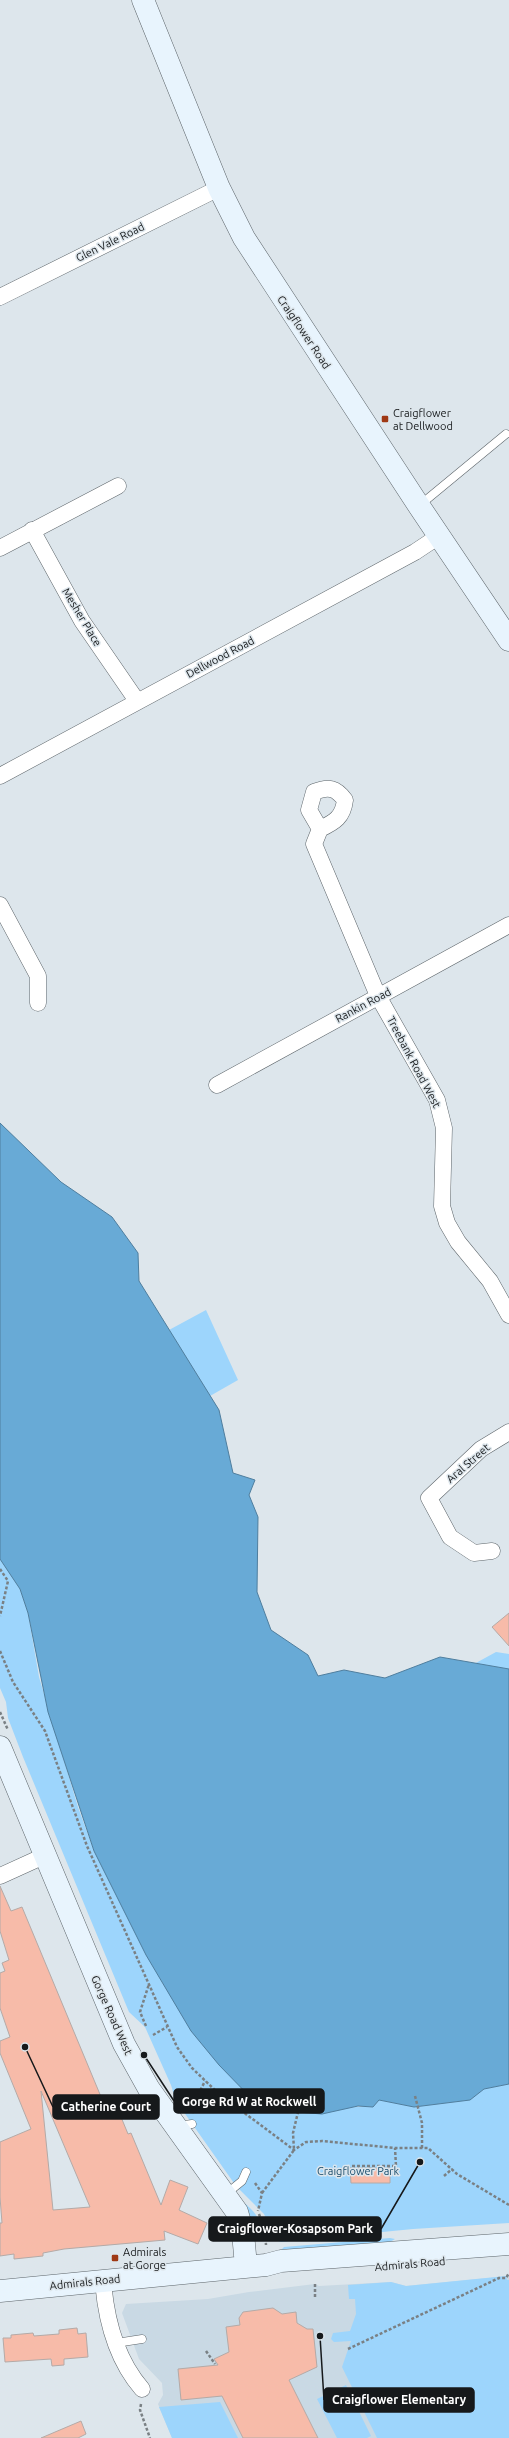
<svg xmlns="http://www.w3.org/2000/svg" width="509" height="2438" viewBox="0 0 509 2438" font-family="Ubuntu,sans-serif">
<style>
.built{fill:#c9d9e4}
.green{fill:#9dd5fc}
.water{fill:#68aad6;stroke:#4f7e9e}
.building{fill:#f7bba9;stroke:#b4aaa7;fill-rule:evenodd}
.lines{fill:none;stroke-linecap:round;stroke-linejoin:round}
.lane-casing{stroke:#5d656a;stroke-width:9}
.street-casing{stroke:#5d656a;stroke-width:17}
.secondary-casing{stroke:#5d656a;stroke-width:23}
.path{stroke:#7a8084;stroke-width:2.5;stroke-dasharray:3 2;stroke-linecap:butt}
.lane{stroke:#fff;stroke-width:8}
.street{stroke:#fff;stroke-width:16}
.secondary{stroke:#e8f4fd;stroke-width:22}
.poi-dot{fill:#9f3814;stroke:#dde6ec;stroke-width:1.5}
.labels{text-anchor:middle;stroke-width:3;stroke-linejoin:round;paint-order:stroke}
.street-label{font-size:11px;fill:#16191b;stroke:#dde6ec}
.poi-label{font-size:11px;fill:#16191b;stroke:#dde6ec;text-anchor:start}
.park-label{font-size:11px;fill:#1c4e6d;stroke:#dde6ec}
.leader{fill:none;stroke:#16191b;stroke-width:1.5}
.callout-dot{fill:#16191b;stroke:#dde6ec;stroke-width:1.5}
.callout{fill:#16191b;stroke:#16191b;stroke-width:1.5}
.callout-label{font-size:12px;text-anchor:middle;font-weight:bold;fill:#fff}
</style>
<rect width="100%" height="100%" fill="#dde6ec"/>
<path class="built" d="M509,2276V2395L397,2438H172L158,2404L163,2395L162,2383L139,2359L122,2313L126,2304L208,2299L249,2292L315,2284L319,2286L391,2282L406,2286Z"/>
<path class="green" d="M206,1310L238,1380L210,1396L169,1330Z
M0,1559L20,1589L28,1613L39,1677L78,1807L94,1851L163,1984L264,2103C300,2119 336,2105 373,2107L379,2100L414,2107L470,2100L484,2089L509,2084V2223L413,2229L281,2242L276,2240L264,2214L236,2186L176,2101L171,2085L145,2027L129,2012L23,1757L8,1718L6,1702L0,1688Z
M496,1652L509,1654V1669L474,1664Z
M243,2202C255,2211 264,2222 259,2237Z
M390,2238L395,2239L390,2242L281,2250L284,2247Z
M506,2276L507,2280H509V2438H377L342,2367L351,2341L334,2342L331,2339L333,2333L350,2331L356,2314L355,2299H349L348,2285L391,2282L406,2286Z
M346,2385L371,2436L367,2438H337L317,2399Z
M220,2402L238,2438H172L159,2407Z"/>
<path class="water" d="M0,1123L61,1182L112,1217L138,1253L139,1281L219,1410L233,1473L255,1480L249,1495L258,1517L257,1592L271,1630L308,1655L318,1676L344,1670L385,1678L440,1657L509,1669V2084L484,2089L470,2100L414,2107L379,2100L373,2107L358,2106L322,2114L297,2112L256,2103L219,2065L191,2031L146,1955L94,1851L48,1712L28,1613L20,1589L0,1559Z"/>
<path class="building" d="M509,1613V1646L492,1627Z
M0,1886L11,1911L22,1907L104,2104L114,2100L128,2134L131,2133L161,2205L170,2180L188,2187L179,2210L207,2223L198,2244L164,2231L165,2240L64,2249L43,2253V2256L14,2259V2254L0,2256V2223H2L0,2197V2142L31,2129L0,2053V2041L10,2037L0,2008V1973L5,1971L2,1963L9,1960L0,1931ZM41,2091L90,2207L53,2210Z
M350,2168H390V2183H351Z
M273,2308L282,2314L296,2312L297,2323L307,2329H313L317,2367L289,2380L318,2438H243L222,2396L181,2400L178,2369L218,2365L214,2359L229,2352L226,2327L240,2325L239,2318L243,2312Z
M77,2328L78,2334L86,2333L88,2357L64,2359V2365L52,2366L51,2359L5,2362L3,2338H11V2335L33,2333L34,2336L59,2334V2330Z
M81,2421L86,2434L78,2438H41Z"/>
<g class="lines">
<defs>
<path id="lane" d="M420,505L506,434
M177,2126L192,2124
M226,2194L242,2181L246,2172
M116,2343L142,2339"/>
<path id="street" d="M0,297L219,188
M32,530L82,621L137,701
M0,548L118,486
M0,776L415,552L439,536
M320,829L309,810L314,792C329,786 336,788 345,800C343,817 335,822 320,829L314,844L378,996L437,1100L444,1128L442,1206L447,1223L458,1242L490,1281L509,1315
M0,905L38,976V1003
M217,1085L509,925
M492,1551L474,1553L450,1537L429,1498L481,1449L509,1432
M0,1876L44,1856
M103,2281C106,2320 116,2359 142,2389"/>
<path id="secondary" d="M143,0L219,188L244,238L419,506L509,640
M0,1747L124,2044L149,2089L237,2212L243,2233L246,2266
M0,2291L266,2265L281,2261L509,2244"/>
</defs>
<use href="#lane" class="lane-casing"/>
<use href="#street" class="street-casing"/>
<use href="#secondary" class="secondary-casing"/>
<path class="path" d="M0,1569L8,1581L0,1616
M0,1651L13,1682L45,1731L87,1846L177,2047L192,2068L219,2094L294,2150L306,2142L322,2141L395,2148H428L457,2174L509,2205
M0,1712L8,1730
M146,2026L140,2012L149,1984
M153,2035L167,2027
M415,2096L422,2123V2148
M194,2113L192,2107L205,2081
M352,2166H396L395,2148
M444,2176L452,2169
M255,2183L262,2193L258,2211
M262,2193L294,2150L293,2133L299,2108
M259,2214L265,2231L266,2245
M315,2284V2299
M348,2349L499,2278H506L509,2273
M206,2351L215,2364
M141,2404L140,2410L150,2438"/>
<use href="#lane" class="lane"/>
<use href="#street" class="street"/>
<use href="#secondary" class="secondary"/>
</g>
<g class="poi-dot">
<rect x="381" y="415" width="8" height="8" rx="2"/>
<rect x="111" y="2254" width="8" height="8" rx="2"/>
</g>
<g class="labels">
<g class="street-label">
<text transform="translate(110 242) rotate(-26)" y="4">Glen Vale Road</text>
<text transform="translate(304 332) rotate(56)" y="4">Craigflower Road</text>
<text transform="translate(82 617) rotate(59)" y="4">Mesher Place</text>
<text transform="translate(220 657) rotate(-28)" y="4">Dellwood Road</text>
<text transform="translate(363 1005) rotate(-28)" y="4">Rankin Road</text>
<text transform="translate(414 1062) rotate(62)" y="4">Treebank Road West</text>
<text transform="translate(468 1463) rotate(-41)" y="4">Aral Street</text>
<text transform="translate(112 2015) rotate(66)" y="4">Gorge Road West</text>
<text transform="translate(410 2264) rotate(-5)" y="4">Admirals Road</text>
<text transform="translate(85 2282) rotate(-6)" y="4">Admirals Road</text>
</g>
<g class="poi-label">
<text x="393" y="417">Craigflower<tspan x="393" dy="13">at Dellwood</tspan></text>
<text x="123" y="2256">Admirals<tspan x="123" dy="13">at Gorge</tspan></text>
</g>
<g class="park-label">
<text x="358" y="2175">Craigflower Park</text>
</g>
</g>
<path class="leader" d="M144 2055L174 2101M25 2047L53 2107M420 2162L381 2229M320 2336L324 2400"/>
<g class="callout-dot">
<circle cx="144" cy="2055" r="4"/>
<circle cx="25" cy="2047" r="4"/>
<circle cx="420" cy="2162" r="4"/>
<circle cx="320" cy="2336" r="4"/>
</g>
<g class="callout">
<rect x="174" y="2089" width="150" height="24" rx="4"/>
<rect x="53" y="2095" width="106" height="24" rx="4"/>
<rect x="209" y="2217" width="172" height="24" rx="4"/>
<rect x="324" y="2388" width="150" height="24" rx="4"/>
</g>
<g class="callout-label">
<text x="249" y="2106">Gorge Rd W at Rockwell</text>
<text x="106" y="2111">Catherine Court</text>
<text x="295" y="2233">Craigflower-Kosapsom Park</text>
<text x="399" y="2404">Craigflower Elementary</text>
</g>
</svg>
